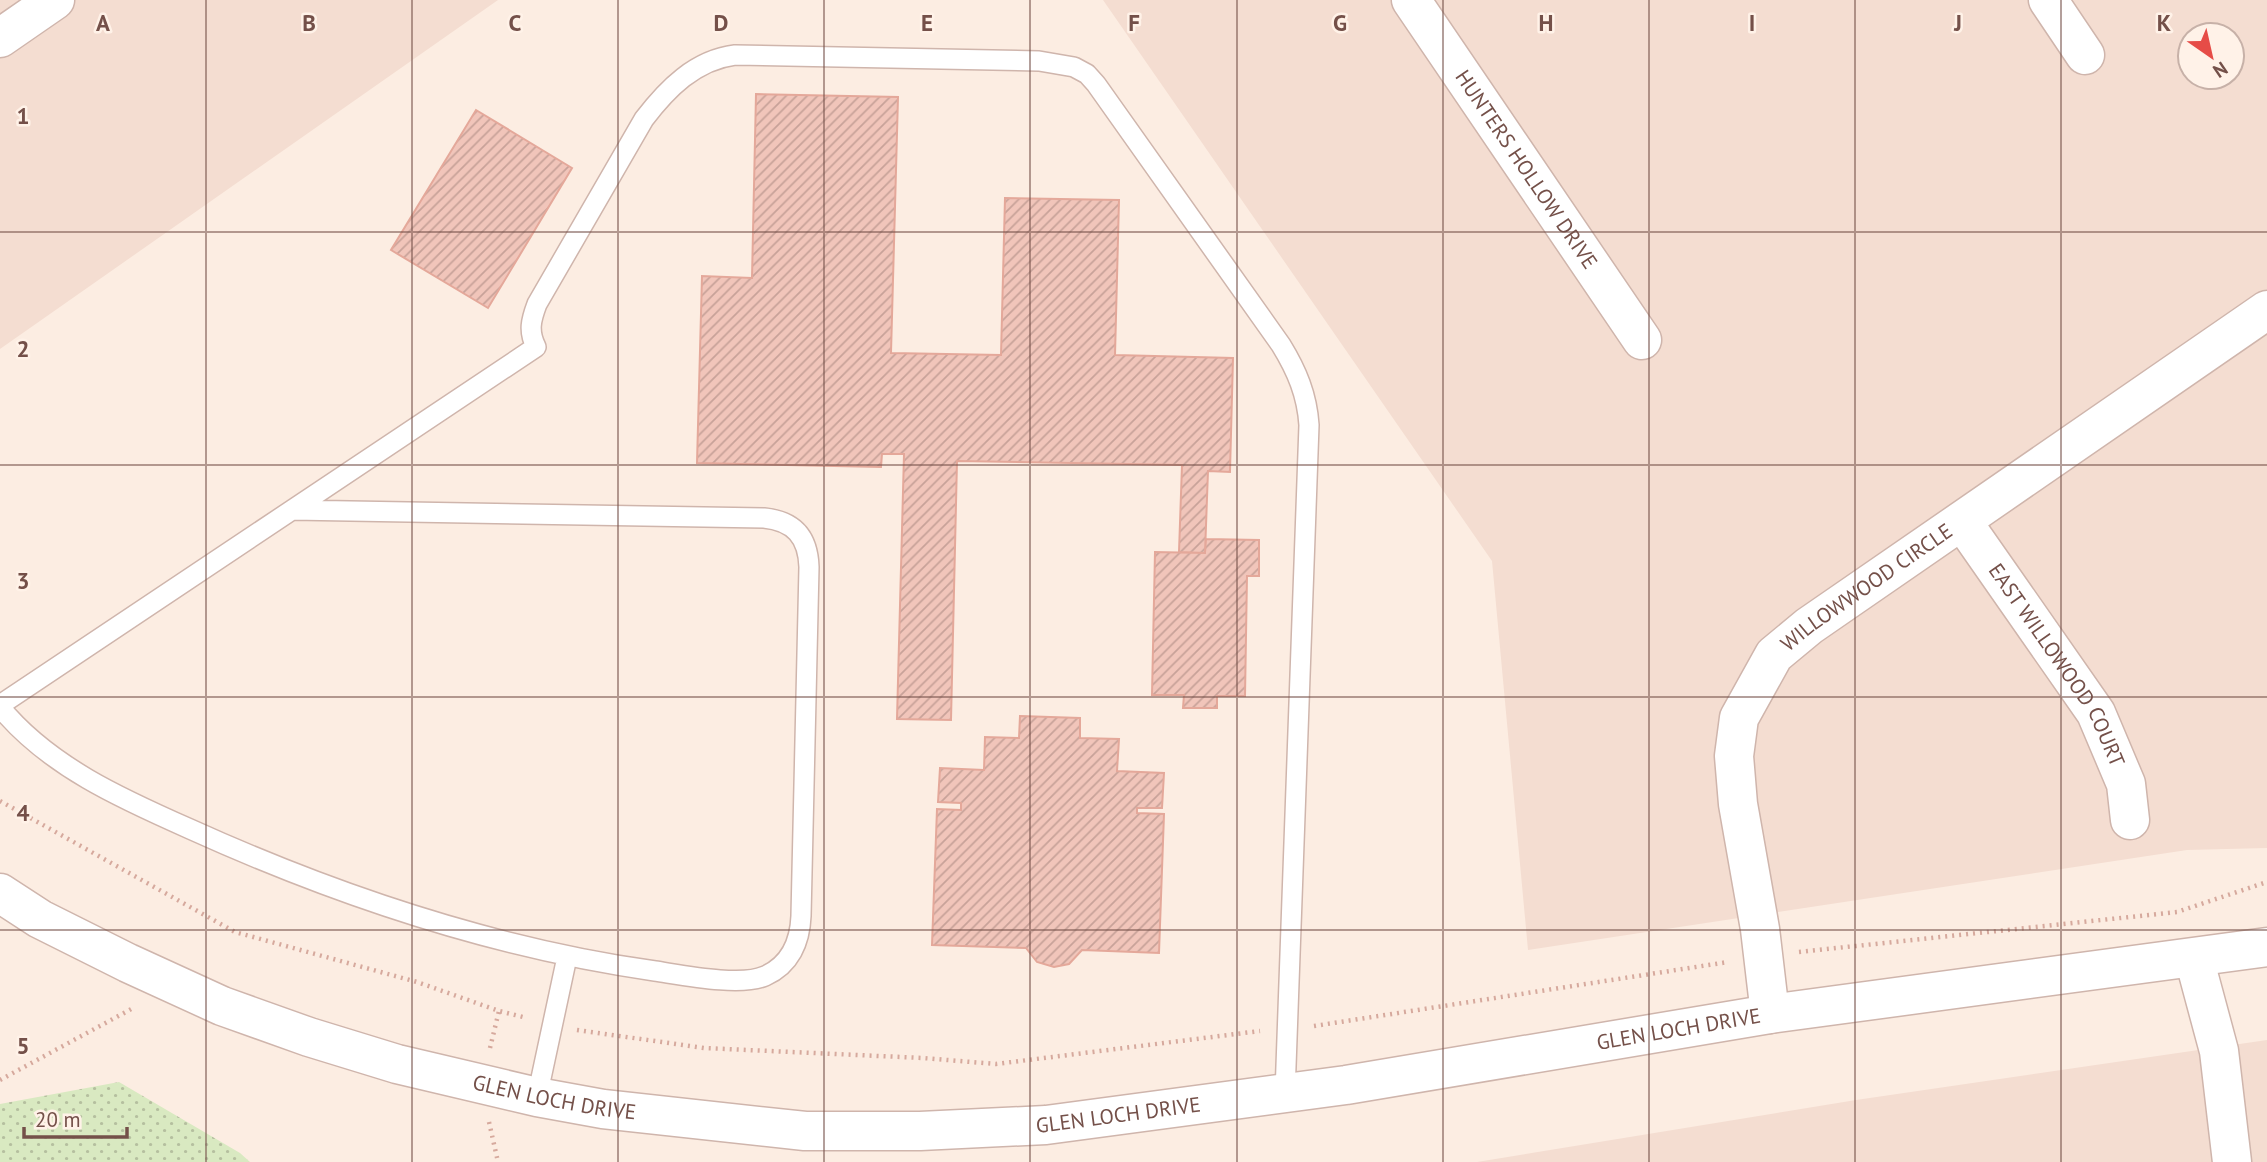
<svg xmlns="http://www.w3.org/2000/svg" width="2267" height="1162" viewBox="0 0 2267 1162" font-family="'PT Sans',sans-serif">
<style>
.residential{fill:#f4ddd1;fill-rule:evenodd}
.grass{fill:url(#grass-dots)}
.building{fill:url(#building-hatch);stroke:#e4a89a;stroke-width:2}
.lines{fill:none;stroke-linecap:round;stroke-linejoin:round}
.service-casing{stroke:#cfb5ac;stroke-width:22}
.minor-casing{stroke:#cfb5ac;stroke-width:41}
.tertiary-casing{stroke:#cfb5ac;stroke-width:41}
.path{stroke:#d6a99d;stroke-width:4.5;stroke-dasharray:2 5;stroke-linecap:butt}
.service{stroke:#fff;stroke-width:19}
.minor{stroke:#fff;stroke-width:38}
.tertiary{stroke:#fff;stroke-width:38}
.grid{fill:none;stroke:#745049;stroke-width:2;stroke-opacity:0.55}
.labels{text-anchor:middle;stroke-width:5;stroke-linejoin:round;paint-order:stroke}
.street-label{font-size:21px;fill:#745049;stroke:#fff2e8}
.grid-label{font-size:23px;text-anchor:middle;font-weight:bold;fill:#745049;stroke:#fff2e8;stroke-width:5;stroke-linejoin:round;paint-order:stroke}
</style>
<defs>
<pattern id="grass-dots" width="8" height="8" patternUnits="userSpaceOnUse" patternTransform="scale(1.75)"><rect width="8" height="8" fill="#d9e9c1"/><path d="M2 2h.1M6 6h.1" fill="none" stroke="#b5bf9f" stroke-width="1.8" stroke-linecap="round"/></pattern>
<pattern id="building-hatch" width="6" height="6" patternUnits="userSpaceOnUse" patternTransform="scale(1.75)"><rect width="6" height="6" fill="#f1c5ba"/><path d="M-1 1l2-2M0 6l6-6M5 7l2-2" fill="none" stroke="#c8a299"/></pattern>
</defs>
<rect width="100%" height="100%" fill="#fcede2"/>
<path class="residential" d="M0,0H498L0,349Z
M1103,0H2267V848L2187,850L1528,950L1492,561ZM2190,35H2232V77H2190Z
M2267,1040V1162H1477L1856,1100Z"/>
<path class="grass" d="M119,1082L240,1153L250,1162H0V1104Z"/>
<path class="building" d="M756,94L898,97L891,353L1001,355L1005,198L1119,200L1115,355L1233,358L1230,472L1208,471L1205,553L1179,552L1182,465L957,461L951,720L897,719L904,454H882L881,467L697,463L702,276L752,278Z
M476,110L572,168L488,308L391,250Z
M1206,539L1259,540V576H1247L1245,696H1217V708H1183L1184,695H1152L1155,552L1205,553Z
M1020,716L1080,718V738L1119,739L1117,771L1164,773L1162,808H1137V813L1164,814L1159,953L1082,950L1069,964L1054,967L1037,962L1026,948L932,945L937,809L961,810V803L938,802L940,768L984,770L985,737L1019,738Z"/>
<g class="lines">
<defs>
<path id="service" d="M0,705L536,347C528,331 531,320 537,304L644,119C667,89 695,60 735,55L1039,61L1074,67L1087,74L1096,84L1281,345C1297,371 1307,395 1309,425L1285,1094
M0,707C48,766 122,799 190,829C338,896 493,948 655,971C682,975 741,987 765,976C790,965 800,942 801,916L809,567C808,537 794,521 764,518L292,510
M537,1097L567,957"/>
<g id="minor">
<path id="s1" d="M1411,0L1642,340"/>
<path d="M2048,0L2085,55"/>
<path d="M0,38L55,0"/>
<path id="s2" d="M1962,521L2096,713L2126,784L2130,820"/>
<path d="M2194,958L2219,1051L2232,1162"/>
<path id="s3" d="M1770,1014L1760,929L1738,804L1734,756L1739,718L1774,655L1809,626L2267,310"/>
</g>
<g id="tertiary">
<path id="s4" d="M0,893L40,919L128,963L222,1006L309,1037L397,1064L537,1097L603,1109L805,1131H920L1046,1125L1346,1085L1770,1014L2267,947"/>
</g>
</defs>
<use href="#service" class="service-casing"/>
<use href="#minor" class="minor-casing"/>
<use href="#tertiary" class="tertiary-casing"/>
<path class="path" d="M0,801L235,932L417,982L499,1011L527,1018
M1799,952L2177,912L2267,882
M1314,1026L1728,962
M577,1030L704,1048L923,1058L996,1064L1260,1031
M490,1048L499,1011
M0,1080L135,1007
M489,1122L498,1162"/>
<use href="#service" class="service"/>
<use href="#minor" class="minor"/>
<use href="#tertiary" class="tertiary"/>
</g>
<path class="grid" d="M206,0V1162M412,0V1162M618,0V1162M824,0V1162M1030,0V1162M1237,0V1162M1443,0V1162M1649,0V1162M1855,0V1162M2061,0V1162M0,232H2267M0,465H2267M0,697H2267M0,930H2267"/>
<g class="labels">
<g class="street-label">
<text dy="7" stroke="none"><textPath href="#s1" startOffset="205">HUNTERS HOLLOW DRIVE</textPath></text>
<text dy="7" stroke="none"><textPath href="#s3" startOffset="486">WILLOWWOOD CIRCLE</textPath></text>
<text dy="7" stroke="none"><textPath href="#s2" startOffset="173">EAST WILLOWOOD COURT</textPath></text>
<text dy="7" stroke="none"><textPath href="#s4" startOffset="1729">GLEN LOCH DRIVE</textPath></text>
<text dy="7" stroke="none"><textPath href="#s4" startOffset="595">GLEN LOCH DRIVE</textPath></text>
<text dy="7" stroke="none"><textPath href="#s4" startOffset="1162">GLEN LOCH DRIVE</textPath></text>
</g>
</g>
<g class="grid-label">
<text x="103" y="31">A</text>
<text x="309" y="31">B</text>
<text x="515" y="31">C</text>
<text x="721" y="31">D</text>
<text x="927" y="31">E</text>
<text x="1134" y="31">F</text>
<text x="1340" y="31">G</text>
<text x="1546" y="31">H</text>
<text x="1752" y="31">I</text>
<text x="1958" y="31">J</text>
<text x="2164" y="31">K</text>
<text x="23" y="124">1</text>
<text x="23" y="357">2</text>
<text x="23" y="589">3</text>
<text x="23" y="821">4</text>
<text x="23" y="1054">5</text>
</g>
<g transform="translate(2211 56) rotate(146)"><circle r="33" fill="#fff2e8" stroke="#c7b1a8" stroke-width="2"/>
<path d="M0-5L12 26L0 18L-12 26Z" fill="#e64c47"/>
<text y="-10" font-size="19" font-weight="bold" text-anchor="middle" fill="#745049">N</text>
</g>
<path d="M24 1127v10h103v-10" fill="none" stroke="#745049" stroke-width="3.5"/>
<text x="35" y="1127" font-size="21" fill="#745049" stroke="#fff2e8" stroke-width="5" paint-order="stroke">20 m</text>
</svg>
